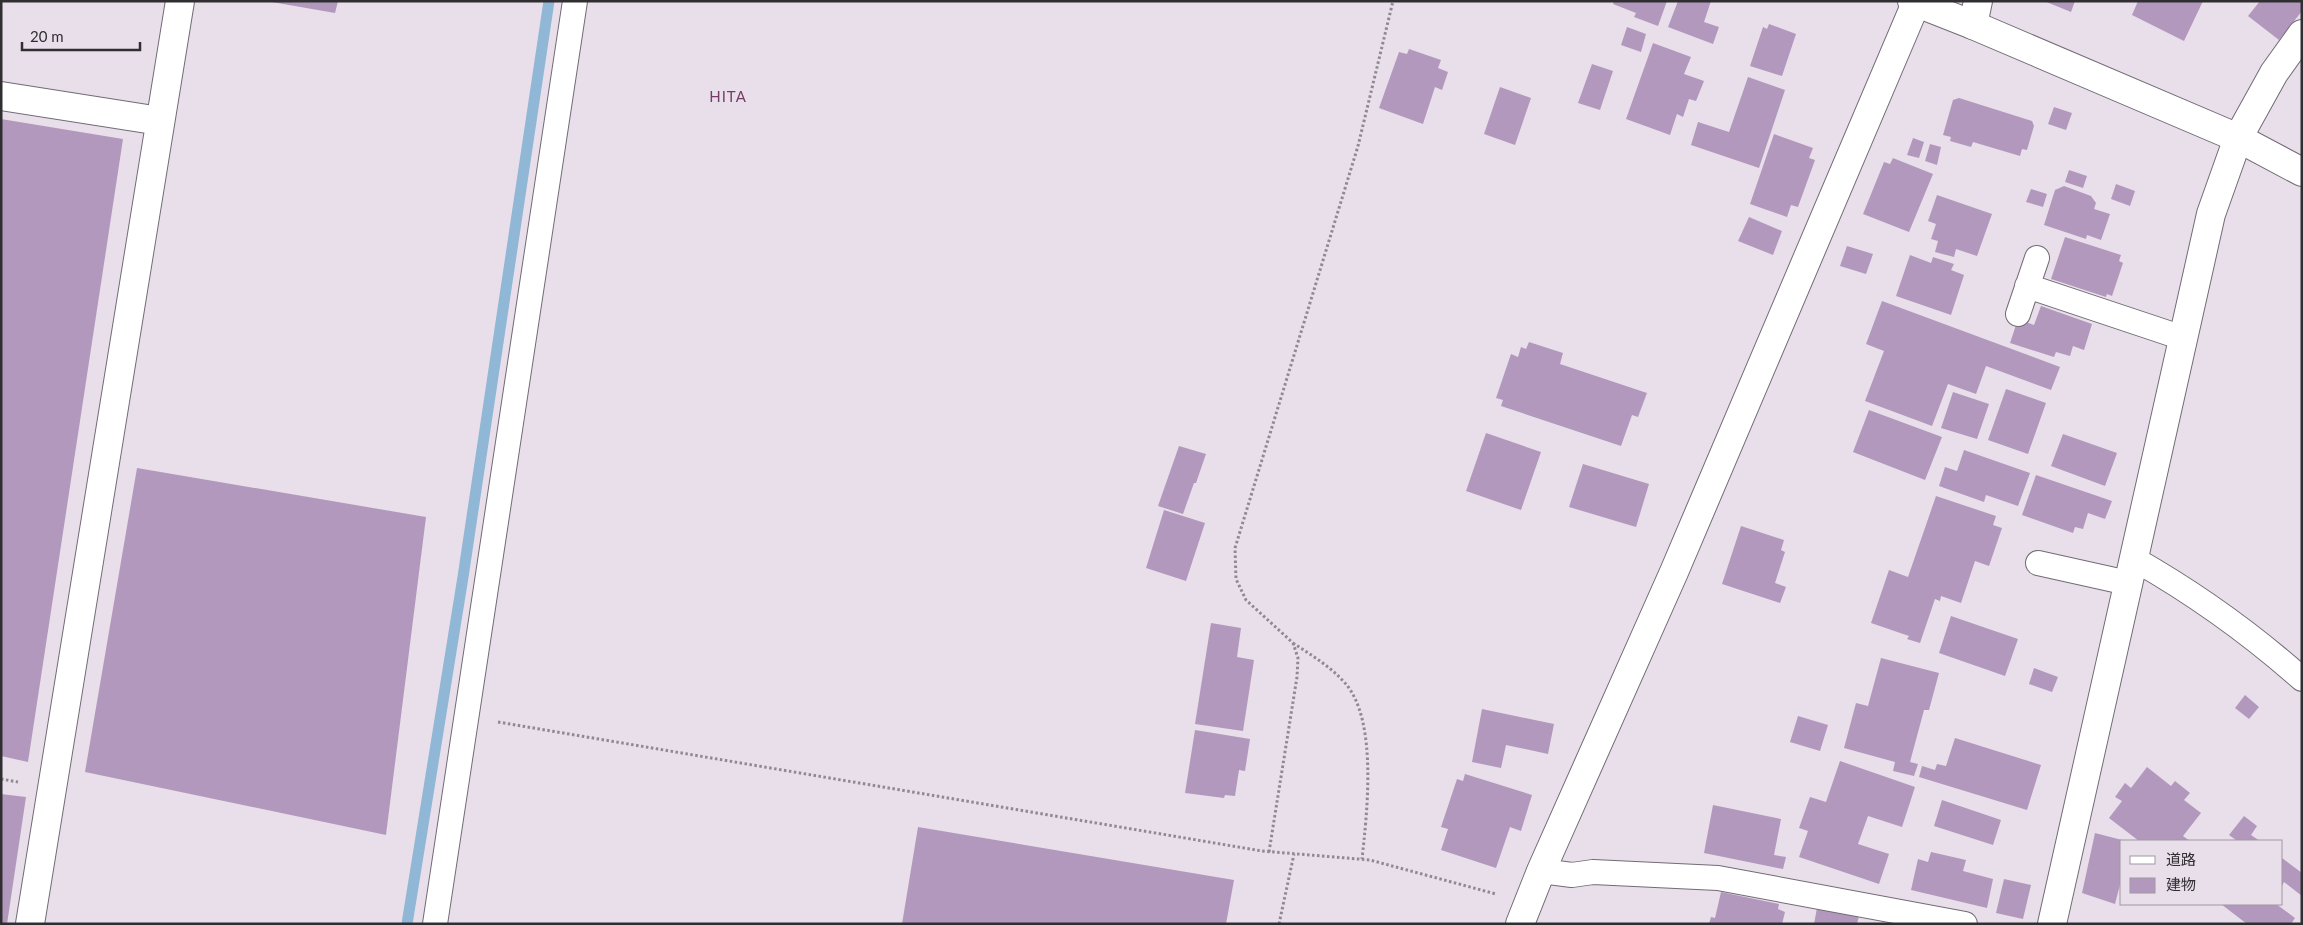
<svg xmlns="http://www.w3.org/2000/svg" width="2303" height="925" viewBox="0 0 2303 925" font-family="Lato,'Noto Sans JP',sans-serif">
<style>
.lines{fill:none;stroke-linecap:round;stroke-linejoin:round}
.stream{stroke:#90b7d5;stroke-width:11}
.building{fill:#b398bd}
.service-casing{stroke:#726b75;stroke-width:26}
.minor-casing{stroke:#726b75;stroke-width:30}
.tertiary-casing{stroke:#726b75;stroke-width:30}
.path{stroke:#8f8991;stroke-width:3;stroke-dasharray:2.5 2.5;stroke-linecap:butt}
.service{stroke:#fff;stroke-width:24}
.minor{stroke:#fff;stroke-width:28}
.tertiary{stroke:#fff;stroke-width:28}
.labels{text-anchor:middle;stroke-width:4.5;stroke-linejoin:round;paint-order:stroke}
.quarter-label{font-size:15px;letter-spacing:1px;fill:#773c66;stroke:#e8dfeb}
</style>
<rect width="100%" height="100%" fill="#e8dfeb"/>
<g class="lines">
<path class="stream" d="M407,924L463,577L549,1"/>
</g>
<path class="building" d="M266,1H338L335,13Z
M1614,1H1667L1658,26L1634,17L1636,13L1613,4Z
M1678,1H1711L1704,22L1719,27L1713,44L1668,27Z
M2044,1H2075L2071,12Z
M2138,1H2203L2184,41L2132,15Z
M2260,1H2302V11L2279,40L2248,16Z
M1769,24L1796,34L1782,76L1750,66L1763,27L1767,29Z
M1627,27L1646,34L1641,52L1621,45Z
M1653,43L1691,57L1684,74L1704,81L1696,101L1689,99L1683,117L1677,114L1670,135L1626,119Z
M1409,49L1441,60L1438,68L1448,72L1442,90L1435,87L1423,124L1379,108L1399,52L1407,54Z
M1592,64L1613,71L1600,110L1578,103Z
M1748,77L1785,90L1759,168L1691,145L1698,122L1729,132Z
M1500,87L1531,98L1515,145L1484,134Z
M1959,98L2032,121L2034,126L2027,150L2022,149L2020,156L1973,142L1971,147L1950,141L1951,137L1943,135L1953,100Z
M2054,107L2072,113L2066,130L2048,124Z
M1,119L123,139L28,762L1,756Z
M1774,134L1813,148L1809,158L1815,160L1798,207L1791,205L1787,217L1750,204Z
M1913,138L1924,142L1919,158L1907,155Z
M1930,144L1941,147L1937,165L1925,161Z
M1893,158L1933,174L1909,232L1863,214L1884,162L1890,164Z
M2069,170L2087,176L2083,188L2065,182Z
M2116,184L2135,191L2130,206L2111,199Z
M2064,186L2091,196L2096,203L2094,209L2110,214L2101,240L2087,235L2086,239L2044,225L2055,190Z
M2031,189L2047,194L2043,207L2026,202Z
M1937,195L1992,214L1977,256L1956,249L1954,257L1935,252L1938,241L1931,239L1936,224L1928,221Z
M1749,217L1782,231L1773,255L1738,241Z
M2065,237L2121,255L2119,261L2123,263L2112,296L2107,294L2106,297L2051,279Z
M1847,246L1873,254L1866,274L1840,266Z
M1910,255L1931,263L1933,257L1954,264L1951,270L1964,275L1951,315L1896,296Z
M1882,301L2060,367L2051,390L1986,366L1976,394L1948,384L1932,426L1865,401L1884,351L1866,344Z
M2041,306L2092,324L2084,350L2073,346L2070,356L2056,352L2054,357L2010,343L2018,319L2034,325Z
M1529,342L1563,353L1560,364L1647,393L1638,417L1632,415L1621,446L1501,406L1503,400L1496,398L1511,354L1518,357L1521,347L1526,349Z
M2006,389L2046,403L2028,454L1988,440Z
M1953,392L1989,404L1977,439L1941,428Z
M1869,410L1942,437L1925,480L1853,452Z
M1486,433L1541,452L1521,510L1466,491Z
M2063,434L2117,453L2105,486L2051,466Z
M1179,446L1206,454L1196,483H1194L1183,514L1158,506Z
M1964,450L2030,473L2018,506L1986,495L1984,502L1939,486L1945,467L1957,471Z
M1583,464L1649,484L1636,527L1569,507Z
M137,468L426,517L386,835L85,772Z
M2036,475L2112,501L2105,519L2088,513L2083,529L2075,527L2073,533L2022,515Z
M1936,496L1996,516L1993,525L2002,528L1989,566L1975,561L1961,603L1941,596L1940,601L1935,599L1920,643L1907,639L1909,636L1871,623L1889,570L1908,577Z
M1164,510L1205,523L1186,581L1146,568Z
M1741,526L1784,540L1781,550L1785,552L1775,583L1786,587L1780,603L1722,584Z
M1951,616L2018,639L2005,676L1939,653Z
M1211,623L1241,628L1237,657L1254,660L1243,731L1195,724Z
M1881,658L1939,673L1929,710H1924L1910,762L1918,764L1914,776L1893,771L1895,762L1844,748L1856,703L1868,706Z
M2034,668L2058,677L2052,692L2029,684Z
M2245,695L2259,707L2249,719L2235,708Z
M1482,709L1554,724L1548,754L1506,745L1501,768L1472,762Z
M1798,716L1828,725L1820,751L1790,742Z
M1195,730L1250,739L1245,771L1239,770L1235,796L1225,795L1224,798L1185,793Z
M1955,738L2041,765L2027,810L1919,777L1922,766L1935,770L1937,764L1946,766Z
M1840,761L1915,787L1902,827L1868,816L1858,844L1889,854L1879,884L1799,857L1808,831L1799,828L1810,797L1826,802Z
M2147,767L2171,786L2175,781L2190,793L2184,800L2201,813L2183,836L2190,841H2139L2109,818L2122,801L2115,797L2125,783L2131,788Z
M1465,774L1532,795L1521,831L1510,827L1496,868L1441,850L1448,829L1441,827L1457,779L1463,781Z
M1,794L26,797L7,924H1Z
M1942,800L2001,820L1993,845L1934,826Z
M1713,805L1781,819L1774,855L1786,857L1783,869L1704,853Z
M2244,816L2257,826L2251,835L2260,841H2234L2236,840L2229,835Z
M918,827L1234,880L1226,924H902Z
M2095,833L2122,840V877L2115,904L2082,893Z
M1931,852L1966,860L1963,871L1993,879L1987,908L1911,890L1918,859L1928,862Z
M2282,858L2302,873V896L2284,882L2282,886Z
M2004,879L2031,885L2023,919L1996,913Z
M1721,892L1779,904L1778,909L1785,912L1782,924H1709L1711,917L1715,918Z
M2221,904H2276L2295,918L2291,924H2247Z
M1817,908L1859,916L1857,924H1814Z"/>
<g class="lines">
<defs>
<path id="service" d="M2027,286L2183,338
M2018,314L2037,258
M2134,559C2194,593 2250,633 2302,679
M2038,563L2128,583
M1541,871L1572,875L1593,872L1718,878L1965,924
M435,924L575,1"/>
<path id="minor" d="M1973,25L1978,1
M1,96L160,121
M30,924L180,1
M1520,924L1541,871L1674,572L1916,3
M2052,924L2211,214L2238,138L2274,73L2302,34"/>
<path id="tertiary" d="M1912,1L1973,25L2238,138L2302,172"/>
</defs>
<use href="#service" class="service-casing"/>
<use href="#minor" class="minor-casing"/>
<use href="#tertiary" class="tertiary-casing"/>
<path class="path" d="M1293,643C1311,655 1330,666 1345,683C1378,720 1367,813 1362,859
M498,722L1262,851L1370,860L1496,894
M1,779L18,782
M1269,852L1297,677L1298,658L1293,643L1246,600L1236,579L1235,548L1358,146L1393,1
M1279,924L1294,854"/>
<use href="#service" class="service"/>
<use href="#minor" class="minor"/>
<use href="#tertiary" class="tertiary"/>
</g>
<g class="labels">
<g class="quarter-label">
<text x="728" y="102">HITA</text>
</g>
</g>
<rect width="2303" height="925" fill="none" stroke="#312e32" stroke-width="5"/>
<rect x="2120" y="840" width="162" height="65" fill="#e8dfeb" stroke="#9f98a1"/>
<rect x="2130" y="856" width="25" height="8" fill="#ffffff" stroke="#9f98a1"/>
<text x="2166" y="865" font-size="15" fill="#312e32">道路</text>
<rect x="2130" y="878" width="25" height="15" fill="#b398bd" stroke="#9f98a1"/>
<text x="2166" y="890" font-size="15" fill="#312e32">建物</text>
<path d="M22 42v8h118v-8" fill="none" stroke="#312e32" stroke-width="2.5"/>
<text x="30" y="42" font-size="15" fill="#312e32" stroke="#e8dfeb" stroke-width="4" paint-order="stroke">20 m</text>
</svg>
